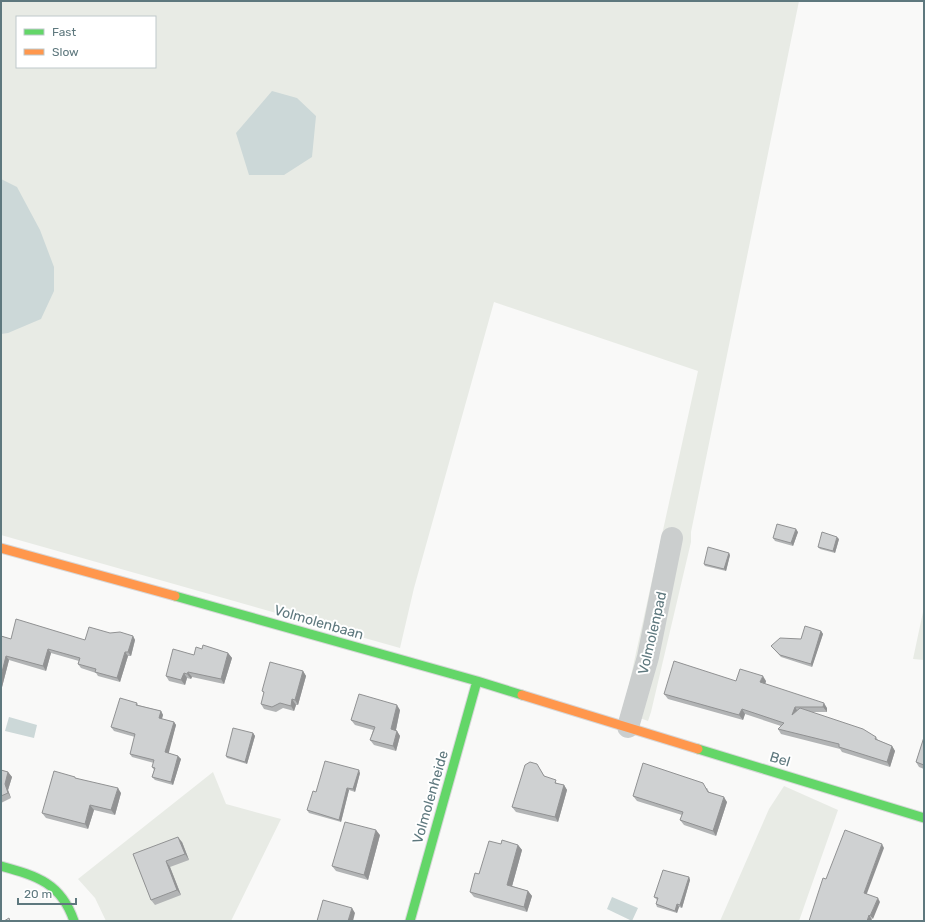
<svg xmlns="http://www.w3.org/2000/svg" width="925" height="922" viewBox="0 0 925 922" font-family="Rubik,sans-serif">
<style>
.green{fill:#e8ebe5;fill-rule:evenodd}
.water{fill:#ccd8d8}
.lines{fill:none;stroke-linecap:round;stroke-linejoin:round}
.fast-casing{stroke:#d6d7d8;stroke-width:11}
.slow-casing{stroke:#d6d7d8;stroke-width:11}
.street{stroke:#cbcece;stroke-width:22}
.fast{stroke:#63d668;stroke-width:9}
.slow{stroke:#ff974d;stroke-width:9}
.wall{fill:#b2b4b5}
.shaded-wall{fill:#919293}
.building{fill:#cfd1d2;stroke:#919293}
.labels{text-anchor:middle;stroke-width:4;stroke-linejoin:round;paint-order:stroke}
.street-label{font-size:14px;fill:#5e787e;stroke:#fff}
</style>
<rect width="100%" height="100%" fill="#f9f9f8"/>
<path class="green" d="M1,1H799L691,532V542L651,712L648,721L623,712L698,371L494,302L414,588L400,648L1,535ZM17,17H155V67H17Z
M924,606V660L913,659L923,612Z
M213,772L226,804L281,819L231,921H106L95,898L78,879Z
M784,786L838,810L799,921H720L769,809Z"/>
<path class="water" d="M272,91L297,98L316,116L312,157L284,175H249L236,133Z
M1,179L17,187L40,230L54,267V291L41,319L8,333L1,334Z
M9,717L37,725L34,738L5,731Z
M612,897L638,908L632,921L607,909Z"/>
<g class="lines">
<defs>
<path id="fast" d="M175,596L477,681L522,695
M698,749L924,818
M1,866C37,876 61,883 74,921
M410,921L477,681"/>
<path id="slow" d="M1,548L175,596
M522,695L698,749"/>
</defs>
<use href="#fast" class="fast-casing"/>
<use href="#slow" class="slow-casing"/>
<path class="street" d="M628,727L648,657L672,538"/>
<use href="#fast" class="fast"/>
<use href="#slow" class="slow"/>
</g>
<path class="wall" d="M798,532L793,546L775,541L773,538Z
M839,539L835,553L820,549L818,547Z
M730,555L726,571L705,566L704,564Z
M821,631L823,634L812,667L781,657L771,646L801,639Z
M110,633L133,636L135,640L131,656H128L120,682L98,676L96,673L81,668L78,664L79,661L51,653L46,671L9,660L1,691V636L11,639L85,640Z
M202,649L228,653L232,658L224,684L192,677L191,679L187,678L185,685L169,681L166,676Z
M303,671L306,676L298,705H296L294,711L283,708L276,712L264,709L261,704L264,693L262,691Z
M736,681H766L765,684L827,708V712H812L876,737L878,740L892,746L895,751L890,767L842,752L840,749L781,734L778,729L781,726L745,714L743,720L668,699L664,694Z
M137,703L138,705L161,711L163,715L162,719L174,722L176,725L168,753L178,756L181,759L173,785L155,780L152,777L154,770L152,767L154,763L132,757L130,754L135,737L114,731L111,727Z
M400,710L396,730L400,736L396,751L374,745L370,740L373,730L355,725L351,720Z
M253,733L255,736L247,764L227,758L226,756Z
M924,737V769L919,767L916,762Z
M540,769L545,777L559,784L564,785L567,790L558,822L516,812L512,807Z
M1,770L8,772L12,777L8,790L11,798L1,803Z
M360,773L355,792L349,790L341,822L309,813L307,810Z
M76,778L121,793L115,815L94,810L88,829L46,818L42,813Z
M707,788L709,792L727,802L716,836L684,825L680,820L682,815L637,801L633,796Z
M380,835L368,880L336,871L332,866Z
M182,842L189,860L170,867L181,895L155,905L151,900L133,854Z
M501,844L518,845L522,850L512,886L528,891L532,896L527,912L474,897L470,892Z
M689,877L690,880L682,908L679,907L677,913L657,907L656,904L657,900L654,897Z"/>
<path class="shaded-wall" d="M796,529L798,532L793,546L791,543Z
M837,537L839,539L835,553L833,551Z
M729,553L730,555L726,571L724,569Z
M821,631L823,634L812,667L811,664Z
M133,636L135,640L131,656L128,652Z
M48,649L51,653L46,671L43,666Z
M125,652L128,656L120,682L117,678Z
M228,653L232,658L224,684L221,679Z
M6,656L9,660L1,691V676Z
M303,671L306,676L298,705L295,700Z
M188,672L192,677L191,679L187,674Z
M184,673L187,678L185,685L181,680Z
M763,676L766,681L764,688L760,682Z
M292,699L296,705L294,711L291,706Z
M824,703L827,708V712L823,707Z
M397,705L400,710L395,734L391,729Z
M795,707L798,712L792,715Z
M742,709L745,714L743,720L739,715Z
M161,711L163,715L161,721L159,718Z
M174,722L176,725L168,756L165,752Z
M397,731L400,736L396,751L393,746Z
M253,733L255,736L247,764L245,762Z
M892,746L895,751L890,767L887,762Z
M178,756L181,759L173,785L171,782Z
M359,770L360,773L355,792L353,789Z
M8,772L12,777L8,790L11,798L8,793L5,784Z
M564,785L567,790L558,822L555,817Z
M118,788L121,793L115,815L111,810Z
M347,788L349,790L341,822L339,820Z
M724,797L727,802L716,836L713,831Z
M90,805L94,810L88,829L85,824Z
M376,830L380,835L368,880L364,875Z
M178,837L182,842L189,860L185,854Z
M882,844L884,848L866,896L864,893Z
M518,845L522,850L511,890L507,885Z
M166,861L170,867L181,895L177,890Z
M689,877L690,880L682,908L680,905Z
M528,891L532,896L527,912L524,907Z
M878,898L880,902L873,919L870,916Z
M677,904L679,907L677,913L675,911Z
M352,908L355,913L353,921H348Z
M869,915L872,919L871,921H867Z"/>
<path class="building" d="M777,524L796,529L791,543L773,538Z
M822,532L837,537L833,551L818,547Z
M708,547L729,553L724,569L704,564Z
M16,619L85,640L89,627L110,633L120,632L133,636L128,652H125L117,678L95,672L96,669L78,664L80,658L48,649L43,666L6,656L1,676V636L11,639Z
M805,626L821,631L811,664L780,655L771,646L780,638L801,639Z
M203,645L228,653L221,679L188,672L187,674L184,673L181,680L166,676L173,649L194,655L196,647L202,649Z
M674,661L736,681L740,669L763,676L760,682L824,703L823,707H795L792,715L800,708L863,729L876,737L875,739L892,746L887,762L839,747V744L778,729L784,723L742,709L739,715L664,694Z
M270,662L303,671L295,700L292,699L291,706L280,703L272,707L261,704L264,692L262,691Z
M359,694L397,705L391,729L397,731L393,746L370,740L375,727L351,720Z
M120,698L137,703L136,705L161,711L159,718L174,722L165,752L178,756L171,782L152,777L155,768L152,767L154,760L130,754L135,734L111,727Z
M233,728L253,733L245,762L226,756Z
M924,737V765L916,762Z
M325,761L359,770L353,789L347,788L339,820L307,810L313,791L316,792Z
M530,762L537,764L544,776L556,780L555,783L564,785L555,817L512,807L525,765Z
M643,763L703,783L708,792L724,797L713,831L680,820L683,812L633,796Z
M1,770L8,772L5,784L8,793L1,796Z
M54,771L75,777V778L118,788L111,810L90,805L85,824L42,813Z
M345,822L376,830L364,875L332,866Z
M845,830L882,844L864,893L878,898L870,916L869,915L867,921H809L823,878L826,879Z
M178,837L185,854L166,861L177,890L151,900L133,854Z
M502,840L518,845L507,885L528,891L524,907L470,892L475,873L479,874L489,841L501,844Z
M663,870L689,877L680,905L677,904L675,911L656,904L658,898L654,897Z
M323,900L352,908L348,921H317Z
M9,918L10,921H4Z"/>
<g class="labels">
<g class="street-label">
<text transform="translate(319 622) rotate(16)" y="5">Volmolenbaan</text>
<text transform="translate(652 633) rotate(-77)" y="5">Volmolenpad</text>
<text transform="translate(780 759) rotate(17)" y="5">Bel</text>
<text transform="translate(430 797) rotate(-74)" y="5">Volmolenheide</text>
</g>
</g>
<rect width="925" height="922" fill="none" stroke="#5e787e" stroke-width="4"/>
<rect x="16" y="16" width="140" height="52" fill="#ffffff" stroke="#bfc9cb"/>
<rect x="24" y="29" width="20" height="6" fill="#63d668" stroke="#bfc9cb"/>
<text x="52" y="36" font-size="12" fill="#5e787e">Fast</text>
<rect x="24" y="49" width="20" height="6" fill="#ff974d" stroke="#bfc9cb"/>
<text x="52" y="56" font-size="12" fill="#5e787e">Slow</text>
<path d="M18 898v6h58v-6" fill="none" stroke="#5e787e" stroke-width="2"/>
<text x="24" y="898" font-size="12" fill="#5e787e" stroke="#ffffff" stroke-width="3" paint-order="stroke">20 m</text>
</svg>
